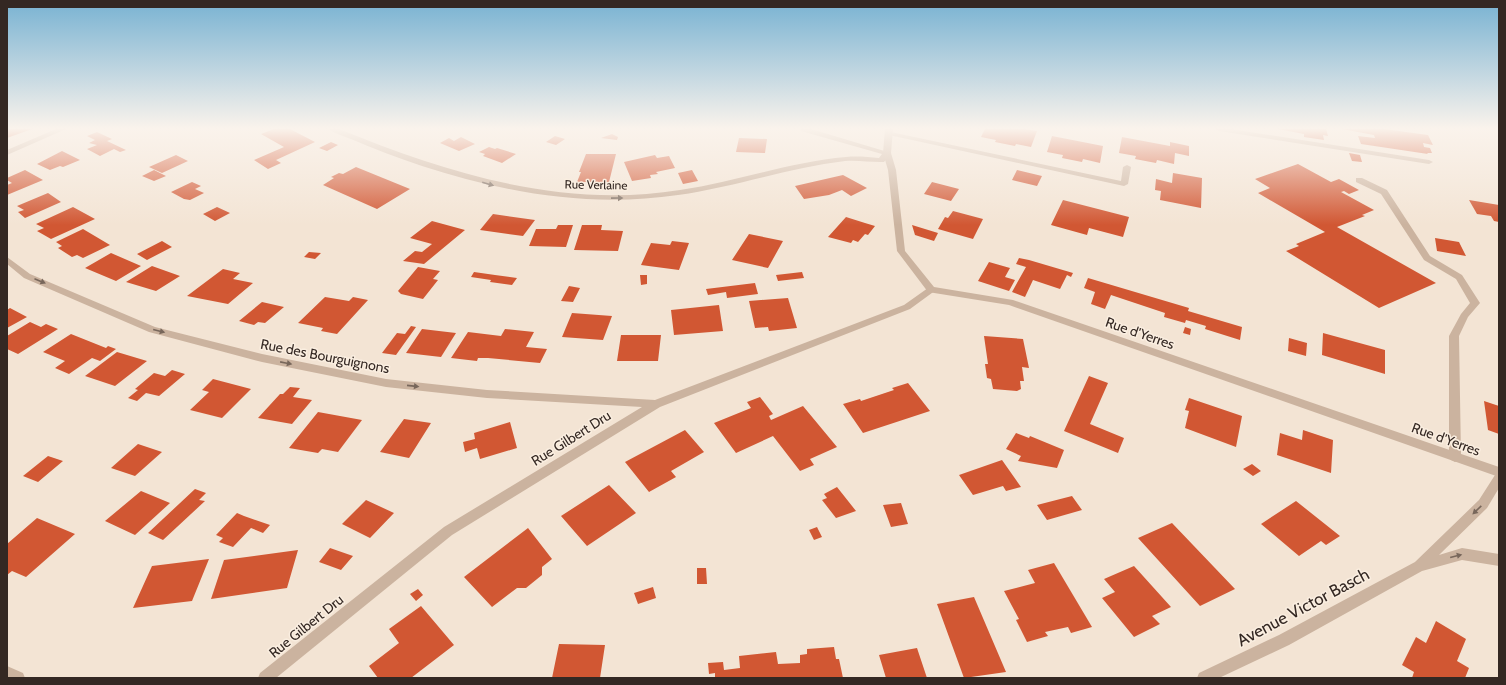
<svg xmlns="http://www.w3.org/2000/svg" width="1506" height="685" viewBox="0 0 1506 685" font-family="Cabin,sans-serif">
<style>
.building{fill:#d15733}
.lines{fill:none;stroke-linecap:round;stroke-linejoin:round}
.service{fill:#cbb39f;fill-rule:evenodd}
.minor{fill:#cbb39f;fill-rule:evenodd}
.tertiary{fill:#cbb39f;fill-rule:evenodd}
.oneway{fill:#78675b}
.labels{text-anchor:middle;stroke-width:3;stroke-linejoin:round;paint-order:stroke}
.far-street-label{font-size:12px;fill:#342823;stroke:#faeee0}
.street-label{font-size:14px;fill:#342823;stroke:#faeee0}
.near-street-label{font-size:17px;fill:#342823;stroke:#faeee0}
</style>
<rect width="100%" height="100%" fill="#f3e4d4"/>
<path class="building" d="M7,129H32L7,138Z
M274,129H290L315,142L276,160L281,163L268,169L254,160L284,147L261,134Z
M985,129H1024L1037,131L1031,147L1016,144L1015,146L995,142L996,140L981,137Z
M1278,129H1326L1328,136L1323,135L1324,140L1304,137V134Z
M1342,129H1384L1428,135L1433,145L1423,143L1424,147L1430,148L1432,153H1427L1428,154L1361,144L1358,136L1375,138L1374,135Z
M97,132L112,139L107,141L126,150L120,152L114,149L100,156L87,149L97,145L89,143L95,140L87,136Z
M612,134L618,137L617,140L601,138Z
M555,136L565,139L556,145L546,142Z
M1052,136L1103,146L1100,163L1083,159L1082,162L1062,158L1063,155L1047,152Z
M461,137L475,144L459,151L440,143L449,138L454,141Z
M1122,137L1170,146V142L1189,146V156L1175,153L1174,164L1157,160L1156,163L1135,159L1136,156L1119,153Z
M739,138L767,139L765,153L736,152Z
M331,142L338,145L327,151L319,148Z
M489,147L495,149L497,148L516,154L502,163L483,156L485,154L479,152Z
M62,151L80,160L63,167L60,166L50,170L37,164Z
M1349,153L1360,155L1362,162L1352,161Z
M586,154H616L609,182H577L581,172H579Z
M176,155L188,161L162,173L149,167Z
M655,155L657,158L669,156L675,168L656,172L658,174L650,175L651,178L632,181L624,162Z
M1298,164L1331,182L1339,179L1359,190L1349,194L1344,191L1341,192L1374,210L1362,215L1365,216L1337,227L1436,283L1379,308L1286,251L1299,246L1296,244L1325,232L1258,193L1270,188L1255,179Z
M356,167L410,189L377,209L323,185L334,178L331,177L339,173L343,174Z
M25,170L43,180L7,195V185L12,183L7,180V178Z
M154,170L166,176L154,181L142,176Z
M692,170L698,181L683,184L678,173Z
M1017,170L1042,176L1037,186L1012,180Z
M1173,173L1202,178L1201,208L1160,200L1161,191L1155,190L1156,179L1172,183Z
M843,175L867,188L851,196L842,190L829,195L804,199L795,186Z
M192,182L201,186L195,189L204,193L190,200L184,199L171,192Z
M932,182L959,189L951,201L924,194Z
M48,193L61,202L25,218L18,212L24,210L17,206Z
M1063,200L1129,217L1123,237L1089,228L1087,235L1051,225Z
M1469,200L1499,205V222L1494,221L1491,216L1477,214Z
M73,207L95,219L51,239L37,231L44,228L36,224Z
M217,207L230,213L215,221L203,214Z
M953,211L983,219L973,239L938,229L945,217L948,218Z
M493,214L535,220L523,236L480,230Z
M846,217L865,223L875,226L868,235L865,234L858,242L853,240L851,243L828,237Z
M432,221L465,230L424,264L403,261L415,251L422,252L432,244L410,238Z
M558,225H573L566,247L529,246L536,229H556Z
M582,225H602L601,230L623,231L618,251L574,250Z
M912,225L938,233L934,241L915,235Z
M83,229L110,245L83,258L77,255L72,257L58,248L62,246L56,242Z
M749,234L783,241L768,268L732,260Z
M1435,238L1459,242L1466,256L1437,251Z
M162,241L172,247L147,260L137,254Z
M672,241L689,243L679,270L641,265L651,243L670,245Z
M309,252L321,253L315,259L304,257Z
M111,253L141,266L116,281L85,268Z
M1019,258L1029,260L1073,273L1071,277L1067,275L1060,289L1033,280L1025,297L1012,292L1026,267L1016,264Z
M989,262L1010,268L1005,277L1015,280L1009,291L978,281Z
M152,266L180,276L156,291L126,282Z
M418,267L440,271L433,279L438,280L423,299L401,294L398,291Z
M223,269L240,273L233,279L253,283L228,304L187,296Z
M474,272L495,275L517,278L512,285L490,282L491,280L471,277Z
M802,272L804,278L778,281L776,275Z
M640,275H647V284L641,285Z
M1088,278L1189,308L1188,311L1242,327L1240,340L1205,329L1206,326L1186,320L1185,323L1164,317L1165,313L1111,295L1105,309L1091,304L1095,292L1084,288Z
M755,283L758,294L727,298L726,292L708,295L706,289Z
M569,286L580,288L573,302L561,301Z
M325,297L349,301L353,297L368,300L337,334L321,331L323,328L298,323Z
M788,298L797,328L769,331L768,327L755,328L749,301Z
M262,302L284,307L265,323L258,322L254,325L239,321Z
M719,305L723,331L674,335L671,310Z
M10,308L27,317L7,328V310Z
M572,313L612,316L603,340L562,337Z
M30,322L41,327L46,324L58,329L18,354L7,349V336Z
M411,326L416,327L396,355L382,353L397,333L405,334Z
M1185,327L1191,329L1190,335L1183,333Z
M422,329L456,333L441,357L406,353Z
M505,329L534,332L526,347L547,349L540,363L488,358H478L477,361L451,358L468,332L501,336Z
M1323,333L1385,350V374L1322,355Z
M71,334L106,348L108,346L116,349L100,361L92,358L69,374L55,368L65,361L43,352Z
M621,335H661L658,361H617Z
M984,336L1023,339L1029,368L1022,367L1024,381H1020L1021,389L1017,391L993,389L991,379L987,378L985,364H988Z
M1289,338L1307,343L1306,356L1288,351Z
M117,352L147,361L115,386L85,376Z
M172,370L185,374L159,396L146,393L137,401L128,398L138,390L135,389L154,373L165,376Z
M1089,376L1108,383L1090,424L1124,438L1118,453L1064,431Z
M213,379L251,389L222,418L190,410L209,392L202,390Z
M908,383L930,411L863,433L843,404L860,399L861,401L894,390L892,388Z
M290,387L300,388L293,397L312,400L292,424L258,418L280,394H283Z
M760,397L773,414L769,416L771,420L803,406L837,447L810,459L814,465L800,471L773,436L736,453L714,423L751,408L747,402Z
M1189,398L1242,416L1236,447L1185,428L1189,411L1185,410Z
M1484,401L1499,406V434L1488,430Z
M318,412L362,420L338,452L322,449L318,453L289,448Z
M404,419L431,423L409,458L380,452Z
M510,422L517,448L480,459L477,448L465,452L463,442L475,439L474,433Z
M685,430L704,452L671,471L676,477L649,492L625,462Z
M1303,430L1333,440L1331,473L1277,455L1280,433L1302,440Z
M1016,433L1029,438L1030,436L1064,450L1057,468L1018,461L1021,456L1006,449Z
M138,444L162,452L135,476L111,468Z
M48,456L63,461L38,482L23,476Z
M1002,460L1021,487L1006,491L1003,486L973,495L959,475Z
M1252,464L1261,471L1253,476L1243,469Z
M609,485L636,513L587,546L561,516Z
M837,487L856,511L836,518L822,500L827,498L824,494Z
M195,489L206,493L199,500L205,501L163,540L148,533Z
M141,491L170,503L135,535L105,521Z
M1072,496L1082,510L1047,520L1037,505Z
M366,500L394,513L370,538L342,524Z
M1296,501L1340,536L1326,545L1321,541L1299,556L1261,524Z
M901,503L908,524L891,527L883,505Z
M237,513L244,516L270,525L263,533L251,528L233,547L219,542L223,538L216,535Z
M37,518L75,534L26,577L12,571L7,575V544Z
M1172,523L1235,589L1200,606L1138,538Z
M817,527L822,537L814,540L809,530Z
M528,528L552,559L542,567V575L526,588H517L492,607L464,577Z
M330,548L353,556L341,570L319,562Z
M298,550L287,588L211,599L224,560Z
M209,559L192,601L133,608L152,566Z
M1054,563L1092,627L1071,633L1068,627L1045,632L1048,636L1027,642L1016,620L1019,619L1004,591L1035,583L1028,570Z
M1134,566L1171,607L1152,616L1160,624L1134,637L1102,598L1115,592L1104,579Z
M697,568H706L707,584H697Z
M653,587L656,598L638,604L634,593Z
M418,589L423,595L416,601L410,594Z
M974,597L1006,672L964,678L937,604Z
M421,606L454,645L411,678H378L369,666L399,643L389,629Z
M1436,621L1466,639L1457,661L1469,668L1465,678H1412L1414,672L1402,665L1416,637L1426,643Z
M559,644L605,645L600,678H552Z
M834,647L836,659H839L843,678H715V673L709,674L708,663L723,662L724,670L740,668L739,656L776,652L778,664L800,663V655L807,654V649Z
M917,648L927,678H886L879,655Z"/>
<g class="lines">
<path class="service" d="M1215,129H1231L1429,160L1433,162L1429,164L1219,131Z
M886,131L1121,181L1123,167L1127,165L1131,167L1128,184L1124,186L889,135L885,133Z
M1356,178H1362L1387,190L1430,256L1462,275L1480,303L1468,317L1459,336L1461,457L1459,460L1455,462L1451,460L1449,457V336L1461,314L1470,303L1456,279L1424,260L1381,194L1356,182Z"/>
<path class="minor" d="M56,129H66L7,155V150Z
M329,129H339C447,173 561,209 680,190C735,182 789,162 846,157C857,156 868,157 879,158L882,154L801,131V129H811L891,153L884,162H881C869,162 857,160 845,161C788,168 734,187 678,195C590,208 506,193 422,166C398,158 374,149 351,139C344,136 335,134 329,129Z
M7,257L30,274L155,327L262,354L386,379L487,390L655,400L904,305L928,288H934L936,290L910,309L660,407L452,535L276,678H258L260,673L444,527L642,407L487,398L386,387L262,362L149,332L24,278L7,264Z
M1499,473V488L1487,508L1439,555L1462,548L1499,554V566L1462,560L1422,571L1289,645L1219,678H1197L1199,673L1279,635L1415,562L1479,500L1495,475Z
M7,666L23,673L25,678H7Z"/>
<path class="tertiary" d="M885,129H893L891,153L896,170L905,251L934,287L1013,300L1499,467V477L1009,305L928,292L897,251L888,170L883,153Z"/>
</g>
<defs><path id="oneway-solid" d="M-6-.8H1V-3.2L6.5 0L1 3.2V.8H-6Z"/></defs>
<g class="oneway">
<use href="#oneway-solid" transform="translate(488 184) rotate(16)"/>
<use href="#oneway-solid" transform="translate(617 198) rotate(-1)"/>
<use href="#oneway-solid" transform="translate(40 281) rotate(23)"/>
<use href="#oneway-solid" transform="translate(159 331) rotate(14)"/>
<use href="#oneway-solid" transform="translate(286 363) rotate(11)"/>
<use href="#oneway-solid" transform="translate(413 386) rotate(6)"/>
<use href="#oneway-solid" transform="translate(1477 510) rotate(136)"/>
<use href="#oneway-solid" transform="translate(1456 556) rotate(-14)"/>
</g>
<linearGradient id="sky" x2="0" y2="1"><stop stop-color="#78b2d2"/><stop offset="0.57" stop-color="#faf3ec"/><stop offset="1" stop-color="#faf3ec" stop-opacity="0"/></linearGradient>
<rect width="1506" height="225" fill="url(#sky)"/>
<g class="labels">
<g class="far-street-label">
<text transform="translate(596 185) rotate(1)" y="4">Rue Verlaine</text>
</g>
<g class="street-label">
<text transform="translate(1140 333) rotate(19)" y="5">Rue d'Yerres</text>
<text transform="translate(325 356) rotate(11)" y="5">Rue des Bourguignons</text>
<text transform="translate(571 438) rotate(-32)" y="5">Rue Gilbert Dru</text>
<text transform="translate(1446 439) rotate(20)" y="5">Rue d'Yerres</text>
<text transform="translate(306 626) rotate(-39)" y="5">Rue Gilbert Dru</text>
</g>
<g class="near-street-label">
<text transform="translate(1303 607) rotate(-28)" y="6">Avenue Victor Basch</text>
</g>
</g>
<rect width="1506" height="685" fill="none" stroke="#342823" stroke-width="16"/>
</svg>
